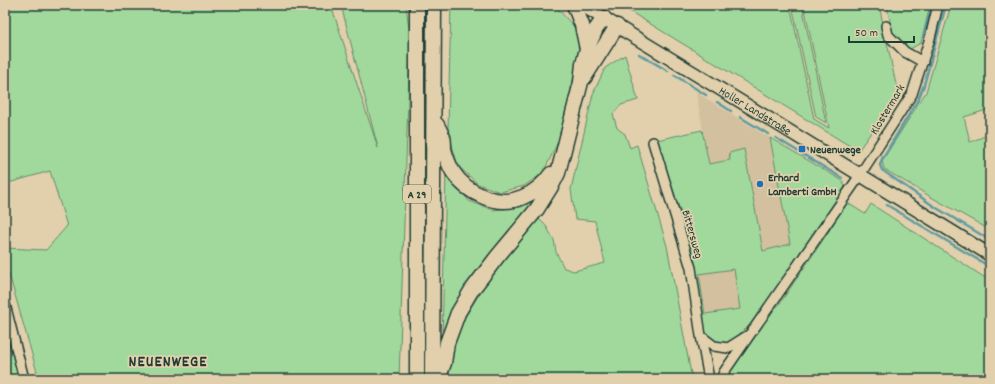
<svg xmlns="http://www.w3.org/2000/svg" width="995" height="384" viewBox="0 0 995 384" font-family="Dekko,sans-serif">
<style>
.built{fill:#d3c09f}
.green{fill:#a1d99d;stroke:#608b68;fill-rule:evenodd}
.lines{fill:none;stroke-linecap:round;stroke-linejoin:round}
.stream{stroke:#609ba1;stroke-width:2.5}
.minor-casing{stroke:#1f3d34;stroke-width:12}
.major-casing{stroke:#1f3d34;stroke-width:15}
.highway-casing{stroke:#1f3d34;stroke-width:17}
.minor{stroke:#e2d0ad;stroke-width:9}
.major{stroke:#e2d0ad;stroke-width:12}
.highway{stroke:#e2d0ad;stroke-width:14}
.poi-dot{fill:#1f6fb2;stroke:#e2d0ad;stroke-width:1.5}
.labels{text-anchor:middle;stroke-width:3.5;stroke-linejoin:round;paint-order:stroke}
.shield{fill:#e2d0ad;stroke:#5a6958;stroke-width:1}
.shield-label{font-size:11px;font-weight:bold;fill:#1f3d34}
.street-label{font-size:12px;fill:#1f3d34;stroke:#e2d0ad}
.poi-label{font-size:12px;font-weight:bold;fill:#1f3d34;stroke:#e2d0ad;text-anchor:start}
.district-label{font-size:16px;font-weight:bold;letter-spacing:1px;fill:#1f3d34;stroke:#e2d0ad}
</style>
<rect width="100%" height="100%" fill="#e2d0ad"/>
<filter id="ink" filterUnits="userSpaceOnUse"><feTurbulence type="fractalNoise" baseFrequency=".025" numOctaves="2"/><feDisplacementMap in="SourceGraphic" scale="8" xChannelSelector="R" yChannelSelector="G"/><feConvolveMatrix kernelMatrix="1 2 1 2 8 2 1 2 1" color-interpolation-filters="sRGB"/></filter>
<g filter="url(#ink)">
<path class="built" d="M696,92L770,138L790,245L763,251L752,190L730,160L709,164Z
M734,269L740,309L705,314L699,273Z"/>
<path class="green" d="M5,5H331L378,148L341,5H406L410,37L399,379H39L5,260V248L46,250L67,226L50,171L5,184Z
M451,5H553L557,8L579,32L581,46L559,140L543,173L524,186L500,192L478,184L458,166L450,138L448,129Z
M625,5H790L814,119L829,128L804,5H879L898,94L858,151L626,9Z
M792,5H802L826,123L816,117Z
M887,5H930L921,43L910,49L892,32Z
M951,5H990V109L964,117L970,142L990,134V230L931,197L884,169L882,161L926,92Z
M625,55L638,100L621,105L613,114L617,128L625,134L630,148L637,145L667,246L692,379H448L456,332L487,281L538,218L546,226L554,240L556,252L564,268L574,271L605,263L595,221L575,219L571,189L593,94L605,68Z
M702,130L709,164L730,160L729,153L744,149L763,251L790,244L770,138L843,181L845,187L751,324L729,343L714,342L705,335L691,245L657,140ZM734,269L740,309L705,314L699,274Z
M446,171L469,201L493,210L521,207L540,198L469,281L442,342Z
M846,202L865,214L871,204L990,281V379H729L730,371L774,307L778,306L829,231Z
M8,331L20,379H5V332Z"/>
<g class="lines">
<path class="stream" d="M946,5L924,85L918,100L882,159L880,165L882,170L935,207L990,240
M923,37L932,5
M639,54L668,71
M674,75L706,95
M717,102L731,111
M740,117L768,134
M776,138L842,178
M887,205L990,267"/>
<defs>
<path id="minor" d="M886,26L888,35L905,52L923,62
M653,142L691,268L701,336L709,379
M5,304L24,379
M701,336L714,346L728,348L747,336
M721,379L724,372L856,181L912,94L930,38L938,5"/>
<g id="major">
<path id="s1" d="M582,5L776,123L990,255"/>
</g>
<path id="highway" d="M574,5L582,25L587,49
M584,78L617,26
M437,125C439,129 441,133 443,137C444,140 444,145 444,149C446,157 449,165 453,172C467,194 498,208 523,197C535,192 544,184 551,174
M417,379V5
M432,379L434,5
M438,379L444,363L447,343L458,313L471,291L497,257L537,209L552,185L558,173L581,82L583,64L587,49L596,29L604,18"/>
</defs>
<use href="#minor" class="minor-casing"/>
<use href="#major" class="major-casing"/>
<use href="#highway" class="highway-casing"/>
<use href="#minor" class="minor"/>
<use href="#major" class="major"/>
<use href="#highway" class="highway"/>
</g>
</g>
<g class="poi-dot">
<rect x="798" y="145" width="8" height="8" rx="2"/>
<circle cx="760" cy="184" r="4"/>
</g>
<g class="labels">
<rect class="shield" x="403" y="185" width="28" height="18" rx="3"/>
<g class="shield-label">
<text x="417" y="198">A 29</text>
</g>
<g class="street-label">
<text transform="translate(887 109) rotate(-59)" y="4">Klostermark</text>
<text dy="4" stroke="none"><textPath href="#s1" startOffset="203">Holler Landstraße</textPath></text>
<text transform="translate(693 234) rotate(74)" y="4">Bittersweg</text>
</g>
<g class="poi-label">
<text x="810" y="153">Neuenwege</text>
<text x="768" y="181">Erhard<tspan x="768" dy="14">Lamberti GmbH</tspan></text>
</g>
<g class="district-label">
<text x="168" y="366">NEUENWEGE</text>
</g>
</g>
<rect width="995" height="384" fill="none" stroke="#e2d0ad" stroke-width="20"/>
<rect x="10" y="10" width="975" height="364" fill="none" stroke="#1f3d34" stroke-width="1.5" filter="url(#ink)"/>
<path d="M849 36v6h65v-6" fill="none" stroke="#1f3d34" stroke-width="2"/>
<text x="855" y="36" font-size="12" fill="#1f3d34" stroke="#e2d0ad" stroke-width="3" paint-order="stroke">50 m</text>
</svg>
